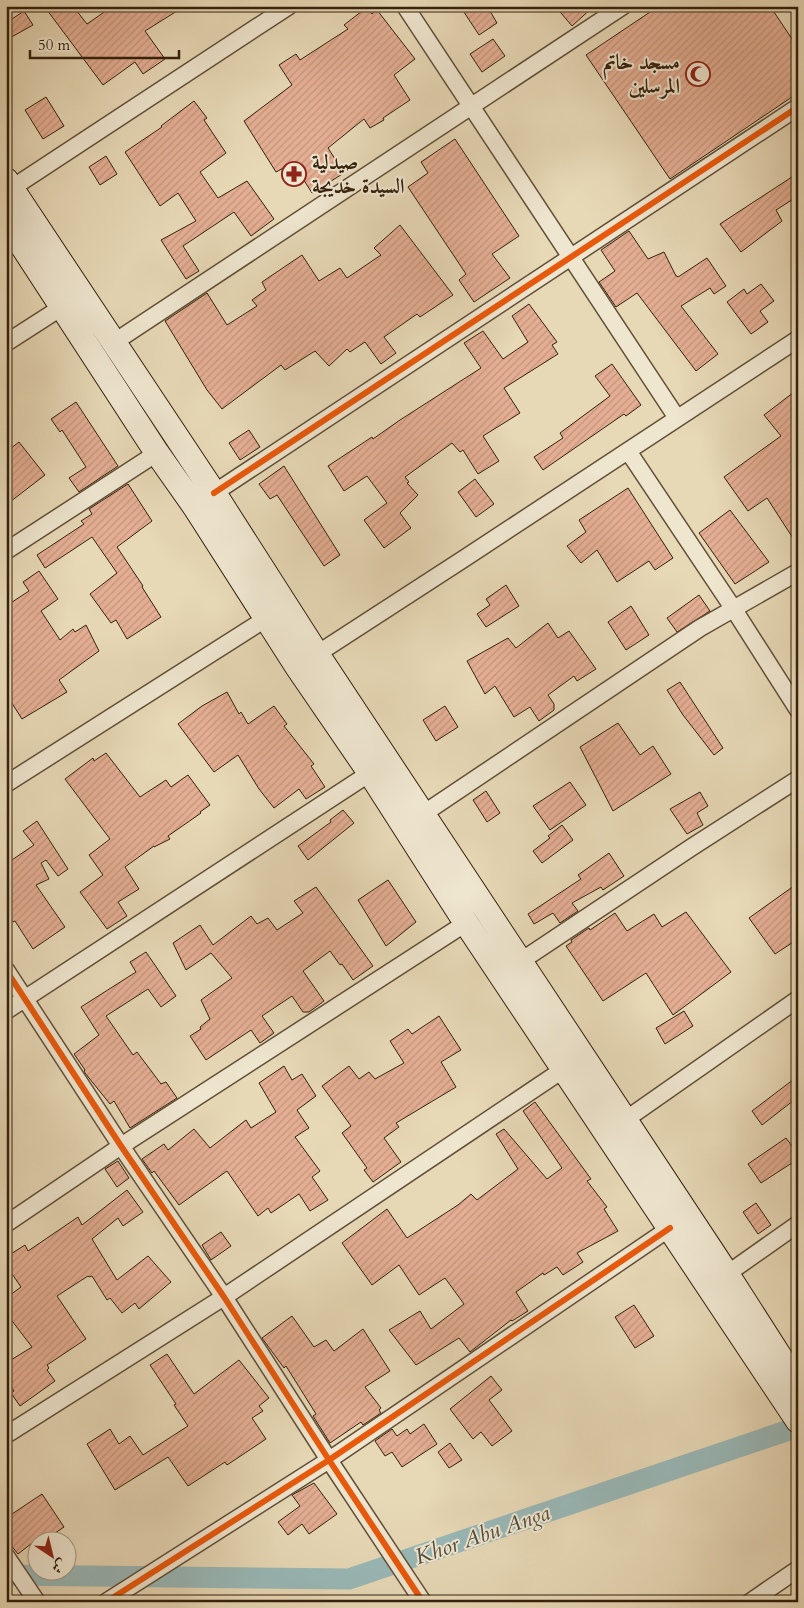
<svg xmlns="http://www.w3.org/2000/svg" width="804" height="1608" viewBox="0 0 804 1608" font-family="Cardo,Amiri,serif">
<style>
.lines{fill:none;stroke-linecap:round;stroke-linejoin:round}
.canal{stroke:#99b8b7;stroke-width:21}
.building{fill:url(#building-hatch);stroke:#34210c}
.minor-casing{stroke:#614f36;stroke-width:19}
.secondary-casing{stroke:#34210c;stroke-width:26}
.minor{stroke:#efe6d0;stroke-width:16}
.secondary{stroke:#efe6d0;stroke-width:24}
.cycleway-casing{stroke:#efe6d0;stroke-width:9}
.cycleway{stroke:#e8590c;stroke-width:6}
.labels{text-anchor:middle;stroke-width:4;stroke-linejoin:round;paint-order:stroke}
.poi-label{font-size:21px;font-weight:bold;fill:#34210c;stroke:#efe6d0;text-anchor:end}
.water-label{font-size:22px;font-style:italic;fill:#524e3f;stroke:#efe6d0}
</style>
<defs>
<pattern id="building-hatch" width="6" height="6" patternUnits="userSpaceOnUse" patternTransform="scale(1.25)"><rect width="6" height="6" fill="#e4ae93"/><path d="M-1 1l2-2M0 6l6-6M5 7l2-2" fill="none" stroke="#c4957e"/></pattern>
</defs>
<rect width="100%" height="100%" fill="#e7d8b6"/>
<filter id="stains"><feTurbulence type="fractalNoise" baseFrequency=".004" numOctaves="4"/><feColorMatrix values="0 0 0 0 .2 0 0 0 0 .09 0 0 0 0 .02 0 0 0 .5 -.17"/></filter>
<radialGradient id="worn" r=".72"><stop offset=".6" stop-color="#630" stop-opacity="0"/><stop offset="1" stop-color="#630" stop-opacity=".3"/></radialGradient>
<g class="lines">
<path class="canal" d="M6,1575L349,1579L798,1427"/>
</g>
<path class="building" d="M44,6H73L87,24L113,6H185L145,31L165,59L143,74L135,62L103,85Z
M460,6H487L497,23L479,35Z
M555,6H594L572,26Z
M659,6H770L798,48V93L670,179L586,55Z
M366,8L372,14L377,10L415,59L394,75L410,100L383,118L384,120L370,128L364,119L328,148L344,173L312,193L293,163L276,172L244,121L292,85L279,65L296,54L300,60L348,29L344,25Z
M24,11L33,25L6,40V23Z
M493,39L505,56L482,72L470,54Z
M46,97L64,126L43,139L25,110Z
M194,101L207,118L204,120L226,153L200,172L218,198L247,181L274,219L251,236L234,212L183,246L199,271L186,279L161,240L196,221L178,193L160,206L125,152L162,127L161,126Z
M455,139L519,236L492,254L510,278L474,302L459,280L466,274L408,187L428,173L421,162Z
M106,156L117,174L100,185L89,167Z
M798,173V196L776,210L782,221L741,252L720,224Z
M400,225L453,295L420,317L417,314L384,337L396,353L381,364L365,342L350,352L347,349L329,366L315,351L285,370L281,365L222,409L207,390L165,321L207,293L227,325L257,306L252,300L266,290L262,282L302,255L319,281L340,268L347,278L381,255L374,248Z
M629,231L648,259L664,252L676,276H677L678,277L707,258L726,286L714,294L710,288L681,306L718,354L696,371L637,293L616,307L599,282L615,271L601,250Z
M761,284L774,301L760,311L768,322L751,334L727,302L744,289L747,294Z
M529,304L557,342L552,345L558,354L504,388L520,413L483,436L499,461L478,474L463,450L460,452L452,443L405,477L409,482L407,483L418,495L400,513L411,528L384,548L364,520L387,503L367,476L344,491L328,466L372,437L373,439L400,420L481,368L464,343L483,331L503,359L528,342L512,316Z
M612,364L641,405L626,416L624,414L543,470L534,457L563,438L560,433L610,396L595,376Z
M798,389V546L767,498L748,511L724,477L781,436L764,415Z
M76,402L118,466L79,492L69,478L86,467L62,430L60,432L51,419Z
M249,430L260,447L240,460L229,443Z
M19,442L45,475L6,505V452Z
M284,466L340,555L324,566L277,495L270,499L259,484Z
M475,479L494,504L476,517L458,492Z
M128,484L152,521L117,547L143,586L142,587L161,617L127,639L116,620L111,623L90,594L117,573L92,537L45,568L37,555L84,524L81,521L92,514L89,509Z
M628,488L673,558L655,570L649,561L617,582L597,550L581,563L567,546L586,532L579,520Z
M730,510L769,562L735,584L699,533Z
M39,571L58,599L41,611L60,640L73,629L75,632L86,625L99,651L59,680L67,692L22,719L6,694V606L29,591L23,582Z
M506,585L519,606L486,627L477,614L490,605L486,599Z
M699,595L710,611L677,632L667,618Z
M631,606L649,635L626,650L608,622Z
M548,623L558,638L569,631L596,669L577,681L574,676L548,695L554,704V710L539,721L530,707L514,717L495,686L485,694L467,661L508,638L516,648Z
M680,682L723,748L714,755L683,715L667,690Z
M227,692L239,714L241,712L248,724L274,706L287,724L284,726L314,764L311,766L325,787L306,799L299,789L274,808L259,789L238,755L214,772L178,724L202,706Z
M445,706L458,727L436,741L423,720Z
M618,723L640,755L653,746L671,774L613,811L580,747Z
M106,753L140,797L166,780L171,787L188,775L210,805L200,812L201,813L168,836L170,839L154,847V846L125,867L139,889L118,902L127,916L107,929L80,892L103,875L89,855L110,839L65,779L93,758L94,761Z
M570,782L586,805L550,830L533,806Z
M486,791L500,813L487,822L473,800Z
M700,792L708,806L697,813L703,825L687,834L670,809Z
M343,810L354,823L308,860L298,846L331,822L330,820Z
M37,821L68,869L58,876L46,860L41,863L49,879L36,885L65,927L33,949L15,921L13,922L6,912V864L34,845L23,831Z
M562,825L573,840L542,863L533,851L550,838L548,836Z
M609,853L624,876L603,890L601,887L572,903L578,911L560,923L553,913L534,924L528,914L581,879L578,875Z
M388,880L416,922L386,946L358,900Z
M798,883V939L775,954L749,918Z
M316,887L373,966L353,980L342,964L340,965L330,951L303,971L324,1001L309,1012H303L292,996L262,1016L274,1033L260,1043L251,1030L206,1060L190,1036L201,1029L200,1027L210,1019L201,1000L232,978L211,953L186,970L173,943L200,925L213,945L251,916L257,924L268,918L277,930L303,913L294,901Z
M686,912L731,972L673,1015L646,973L603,1001L566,946L572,942L571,940L589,928L590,930L615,913L627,931L654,914L662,927Z
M146,952L176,996L161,1007L148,989L106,1016L133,1055L137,1052L161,1084L166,1082L177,1098L130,1128L114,1101L110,1104L85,1073L84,1071L85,1070L74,1054L99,1035L81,1007L136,972L130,962Z
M684,1011L693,1026L665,1044L656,1028Z
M439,1016L461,1050L441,1062L456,1087L396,1123L399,1127L384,1138L401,1162L373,1182L364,1170L367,1168L342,1133L351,1126L322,1086L349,1066L359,1079L369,1072L375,1079L404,1063L390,1041L408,1029L412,1034Z
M284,1066L292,1080L302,1074L316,1096L297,1110L309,1128L295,1137L320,1171L312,1177L328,1200L310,1211L299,1194L271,1213L268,1208L258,1216L227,1171L179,1205L154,1171L152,1173L142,1159L164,1144L168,1150L194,1129L210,1148L246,1120L251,1128L276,1112L259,1083Z
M798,1076V1097L762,1125L752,1111Z
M535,1102L591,1179L587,1181L607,1207L604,1209L618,1231L577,1253L583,1262L563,1275L557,1267L544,1275L543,1273L516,1292L528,1311L512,1321L511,1320L470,1352L459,1338L416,1365L389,1330L420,1311L431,1329L464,1304L445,1278L419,1295L399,1265L372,1285L342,1243L387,1209L407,1238L458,1205L471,1194L477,1200L518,1169L496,1134L504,1129L547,1179L562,1168L523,1111Z
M786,1138L798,1154V1159L761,1183L748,1164Z
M118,1161L129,1178L117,1187L105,1169Z
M127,1190L143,1212L123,1226L118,1218L92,1239L117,1280L148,1256L171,1282L139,1309L135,1303L122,1313L110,1298L107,1300L92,1276L89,1277L88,1276L57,1296L86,1339L47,1365L49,1368L47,1370L55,1381L20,1406L11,1393L14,1391L6,1379V1363L32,1347L6,1313V1298L21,1287L6,1265V1257L25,1245L28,1251L78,1217L82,1225Z
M756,1203L771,1225L758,1234L743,1212Z
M221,1232L231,1246L211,1260L202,1245Z
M634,1305L654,1336L635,1348L615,1317Z
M292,1316L314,1347L326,1340L334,1351L363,1329L390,1371L365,1387L381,1408L379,1410L381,1413L363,1425L361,1422L330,1443L313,1416L316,1414L286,1366L284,1368L262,1338Z
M167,1354L194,1394L239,1360L269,1398L259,1406L263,1411L252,1418L266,1439L227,1465L225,1462L188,1486L168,1457L115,1490L87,1444L110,1429L119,1444L130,1436L143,1455L188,1426L174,1405L176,1404L150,1365Z
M491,1376L502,1390L489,1400L512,1431L492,1446L481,1432L473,1439L450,1409Z
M424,1424L437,1444L402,1467L392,1452L385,1456L375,1441L392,1429L397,1436L407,1429L410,1434Z
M450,1443L462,1460L449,1468L438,1452Z
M314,1483L337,1514L309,1534L302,1524L288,1535L278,1522L300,1506L292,1495Z
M42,1494L64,1527L45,1540H36L18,1554L6,1539V1518Z"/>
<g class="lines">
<defs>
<path id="minor" d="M405,6L677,418
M12,188L289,6
M6,343L62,307
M113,343L623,6
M628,451L733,608L798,710
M214,493L798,107
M6,551L157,453
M317,654L465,558L798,339
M6,784L267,618
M423,814L700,628L798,572
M521,961L692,847L798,779
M6,970L121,1146L224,1297L329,1460L423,1602
M6,1011L370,773
M625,1120L798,999
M6,1224L121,1146L466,923
M727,1274L798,1224
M6,1435L224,1297L564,1069
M6,1556L37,1602
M106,1602L329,1460L670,1228
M750,1602L798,1569"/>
<path id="secondary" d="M6,180L214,493L317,654L727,1274L798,1385
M6,221L157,453L195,507L298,668L370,773L466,923L798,1421"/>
</defs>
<use href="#minor" class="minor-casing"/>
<use href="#secondary" class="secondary-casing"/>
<use href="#minor" class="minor"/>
<use href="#secondary" class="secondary"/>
<defs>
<path id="cycleway" d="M214,493L798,107
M6,970L121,1146L224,1297L329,1460L423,1602
M106,1602L329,1460L670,1228"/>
</defs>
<use href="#cycleway" class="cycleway-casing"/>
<use href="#cycleway" class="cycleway"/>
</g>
<defs>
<symbol id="mosque-ring" viewBox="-11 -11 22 22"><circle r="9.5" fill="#efe6d0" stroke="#8f2418" stroke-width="1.5"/><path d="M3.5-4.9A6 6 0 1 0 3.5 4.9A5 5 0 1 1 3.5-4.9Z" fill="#8f2418"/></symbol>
<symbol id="pharmacy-ring" viewBox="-11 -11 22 22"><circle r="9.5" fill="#efe6d0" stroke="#8f2418" stroke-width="1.5"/><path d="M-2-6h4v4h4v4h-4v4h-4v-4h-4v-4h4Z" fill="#8f2418"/></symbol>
</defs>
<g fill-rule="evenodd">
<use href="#mosque-ring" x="684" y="60" width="28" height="28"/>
<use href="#pharmacy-ring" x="280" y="160" width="28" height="28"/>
</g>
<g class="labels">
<g class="poi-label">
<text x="680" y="69">مسجد خاتم<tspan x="680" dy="24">المرسلين</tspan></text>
<text x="312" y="169" text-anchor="start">صيدلية<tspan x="312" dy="24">السيدة خديجة</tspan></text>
</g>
<g class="water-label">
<text transform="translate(482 1534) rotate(-19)" y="8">Khor Abu Anga</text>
</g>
</g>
<rect width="804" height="1608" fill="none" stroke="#e7d8b6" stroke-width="25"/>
<rect x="8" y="8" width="789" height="1593" fill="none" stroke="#34210c" stroke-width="2.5"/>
<rect x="12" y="12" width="779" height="1583" fill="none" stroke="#34210c"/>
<g transform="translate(52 1556) rotate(145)"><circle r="24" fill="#efe6d0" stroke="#a49782"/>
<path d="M0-4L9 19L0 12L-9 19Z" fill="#8f2418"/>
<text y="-8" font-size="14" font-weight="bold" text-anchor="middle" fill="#34210c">ش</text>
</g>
<path d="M30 50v8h149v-8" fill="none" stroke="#34210c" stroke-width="2.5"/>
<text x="38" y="50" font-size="15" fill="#34210c" stroke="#efe6d0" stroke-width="4" paint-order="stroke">50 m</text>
<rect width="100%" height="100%" filter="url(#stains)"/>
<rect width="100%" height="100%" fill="url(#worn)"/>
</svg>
